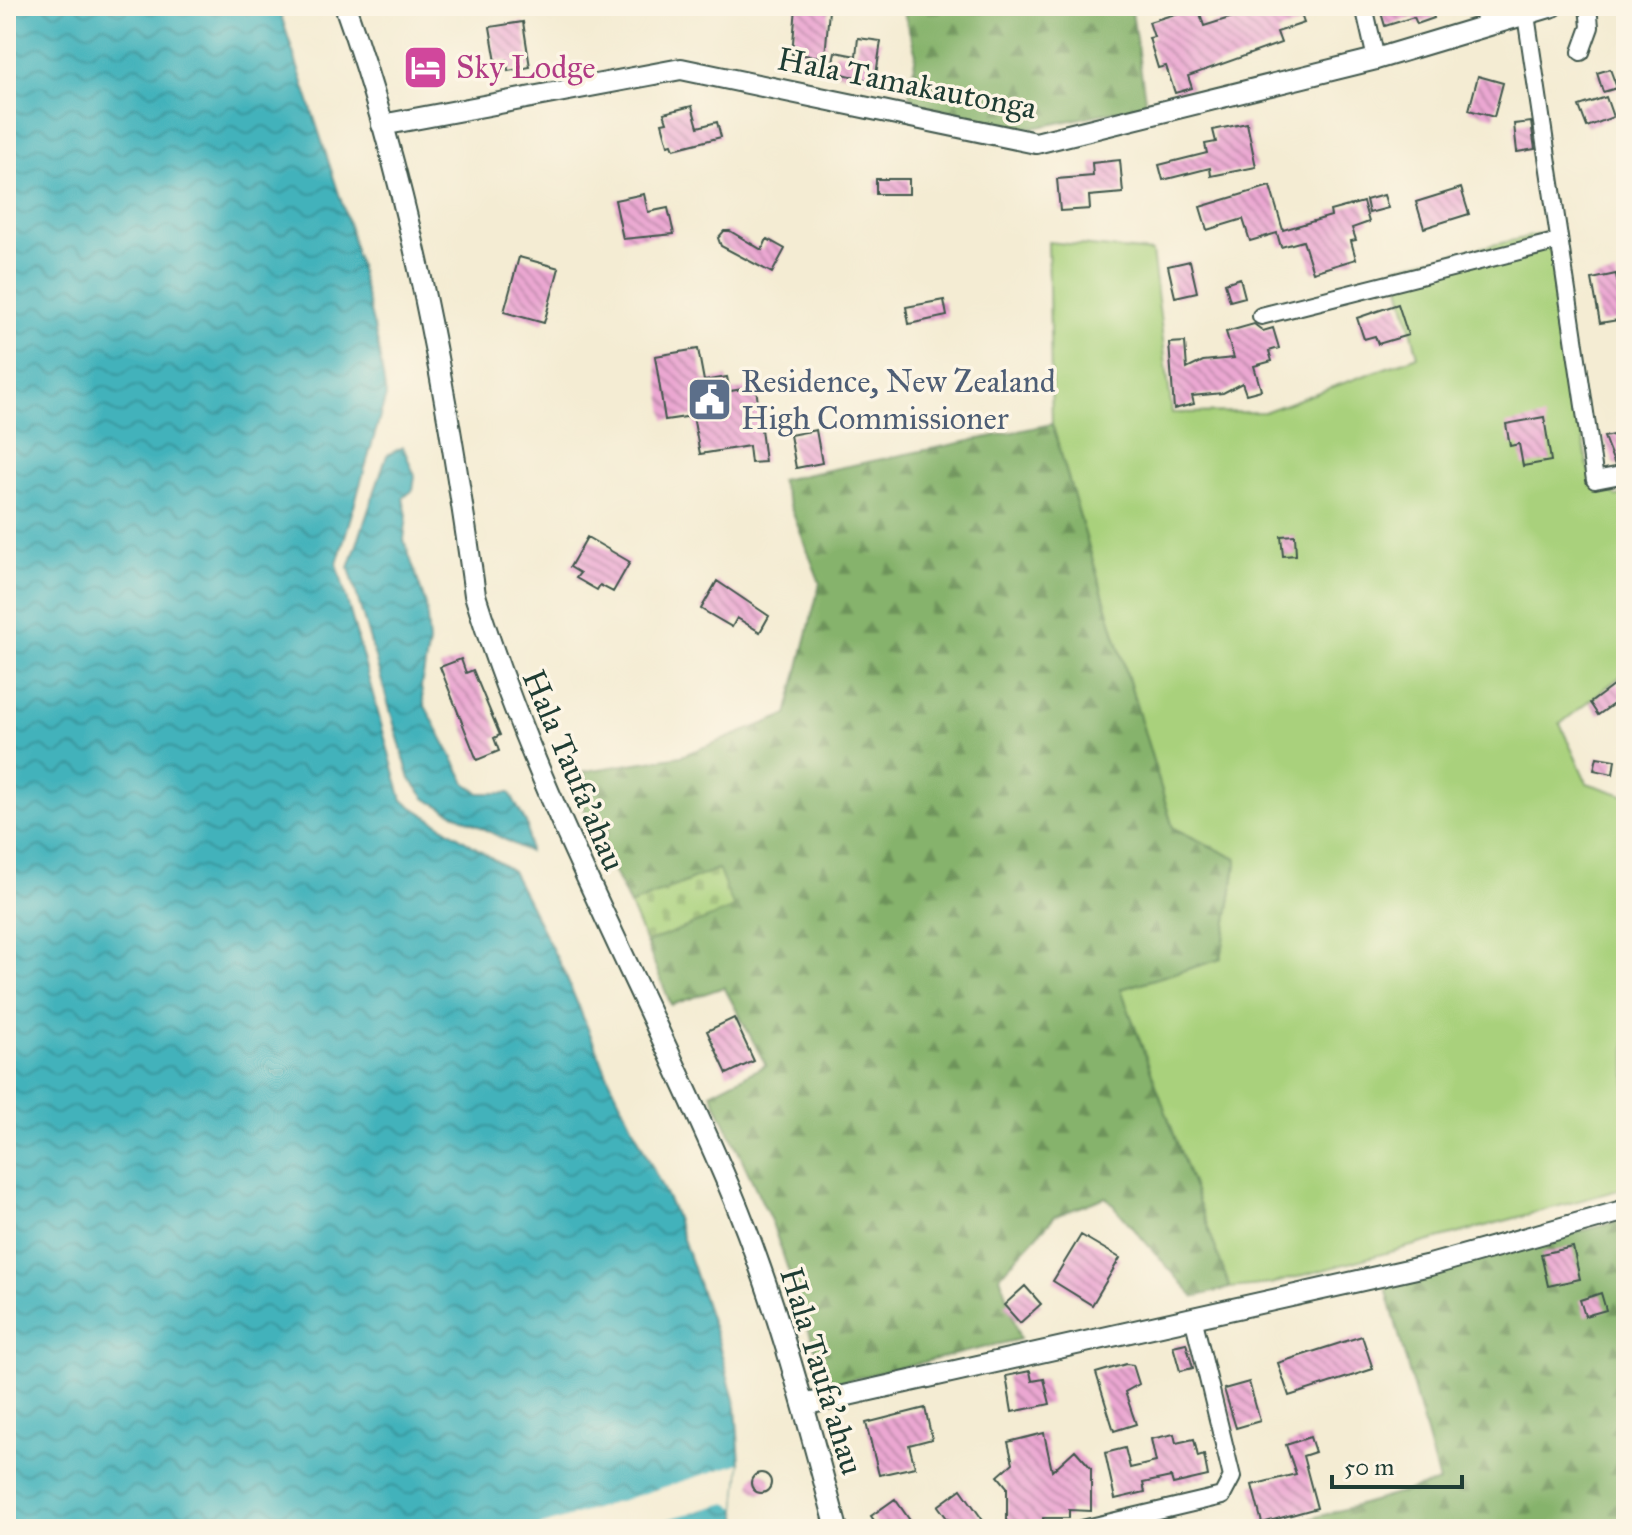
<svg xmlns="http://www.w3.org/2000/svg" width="1632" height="1535" viewBox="0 0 1632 1535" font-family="'IM FELL Great Primer',serif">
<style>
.green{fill:#a9d17c;stroke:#648758;stroke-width:2}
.forest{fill:url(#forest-firs);stroke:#527850;stroke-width:2}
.cemetery{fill:url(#cemetery-stones);stroke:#648758;stroke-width:2}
.water{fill:url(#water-waves);stroke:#307878;stroke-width:2}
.pier{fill:#f4ecd3}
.building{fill:url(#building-back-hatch)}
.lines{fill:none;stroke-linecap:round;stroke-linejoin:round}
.minor-casing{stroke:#3f574c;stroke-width:20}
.tertiary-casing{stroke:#3f574c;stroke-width:24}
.minor{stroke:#fff;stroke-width:16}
.tertiary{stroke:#fff;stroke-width:20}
.labels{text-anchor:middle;stroke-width:7;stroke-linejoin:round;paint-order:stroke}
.hotel-label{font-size:32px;fill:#b23c85;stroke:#fcf5e5;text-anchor:start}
.street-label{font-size:32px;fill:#1f3d34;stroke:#fcf5e5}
.service-label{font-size:32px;fill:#4e5e75;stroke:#fcf5e5;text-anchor:start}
</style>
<defs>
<pattern id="forest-firs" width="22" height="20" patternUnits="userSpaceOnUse" patternTransform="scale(2)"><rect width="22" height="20" fill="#86b36c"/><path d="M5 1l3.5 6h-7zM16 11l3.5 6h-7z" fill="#6d935a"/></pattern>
<pattern id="cemetery-stones" width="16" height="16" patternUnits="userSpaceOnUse" patternTransform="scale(2)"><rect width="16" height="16" fill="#a9d17c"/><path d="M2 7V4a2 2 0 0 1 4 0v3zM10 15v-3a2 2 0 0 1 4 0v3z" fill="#91b46c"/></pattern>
<pattern id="water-waves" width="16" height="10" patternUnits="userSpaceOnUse" patternTransform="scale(2)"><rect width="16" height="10" fill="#42b2bb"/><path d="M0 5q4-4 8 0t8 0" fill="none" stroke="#379299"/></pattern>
<pattern id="building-back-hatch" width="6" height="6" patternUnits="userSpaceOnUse" patternTransform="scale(2)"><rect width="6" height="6" fill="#eba7d2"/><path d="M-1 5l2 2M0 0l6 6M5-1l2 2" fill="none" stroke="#be89ab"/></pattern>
</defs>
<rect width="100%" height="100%" fill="#fcf5e5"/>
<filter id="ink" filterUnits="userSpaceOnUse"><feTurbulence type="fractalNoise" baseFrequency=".0125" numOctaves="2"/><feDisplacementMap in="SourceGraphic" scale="16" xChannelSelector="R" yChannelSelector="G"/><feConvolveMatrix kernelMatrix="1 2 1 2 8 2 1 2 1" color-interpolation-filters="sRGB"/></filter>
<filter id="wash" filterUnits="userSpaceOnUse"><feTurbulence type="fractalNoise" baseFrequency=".006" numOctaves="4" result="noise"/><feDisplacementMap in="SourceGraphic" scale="32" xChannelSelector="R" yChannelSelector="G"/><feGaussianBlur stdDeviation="1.8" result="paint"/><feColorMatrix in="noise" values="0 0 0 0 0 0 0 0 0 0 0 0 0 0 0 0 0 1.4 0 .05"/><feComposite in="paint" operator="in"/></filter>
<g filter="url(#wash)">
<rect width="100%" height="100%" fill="#f4ecd3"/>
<path class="green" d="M1550,232L1588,469L1617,497L1626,495V672L1560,724L1587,783L1626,796V1188L1271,1284L1230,1288L1121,989L1221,959L1237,859L1173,828L1052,424L1048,242L1152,252L1172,413L1264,412L1418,356L1395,267Z"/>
<path class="forest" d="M902,6H1131L1146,105L1038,127L1017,128L919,104L909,95L916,54Z
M1052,424L1173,828L1237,859L1221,959L1121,989L1230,1288L1194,1297L1106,1197L1055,1216L1000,1276L1020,1339L836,1383L824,1374L772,1223L711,1093L766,1065L724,987L671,1005L646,943L733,908L717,869L630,905L567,774L681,756L787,715L820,583L780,480Z
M1626,1219V1529H1275L1439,1482L1385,1284Z"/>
<path class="cemetery" d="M718,869L734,908L646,943L630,905Z"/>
<path class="water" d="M6,6H278L349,225L377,340L386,396L337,564L402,800L512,871L564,972L607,1074L673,1210L718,1341L736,1407L740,1463L736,1508L741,1529H6Z
M403,447L415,476L413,490L403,498L407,515L404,540L426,605L429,643L421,687L424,704L466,783L479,793H510L527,825L529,852L426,799L410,779L349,568L387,455Z"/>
<path class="pier" d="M740,1463L736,1508L727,1503L631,1529H531Z"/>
<g id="blocks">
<path class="building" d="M1254,6H1298L1304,23L1277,32L1281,43L1188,76L1192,88L1175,93L1166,66L1158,68L1149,38L1154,37L1149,22L1198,7L1204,26L1255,10Z
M1379,6H1439L1440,9L1432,11L1434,18L1417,24L1414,17L1385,26Z
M796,7L829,10L825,57L792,54Z
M523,22L530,67L508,71L507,60L496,62L490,27Z
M858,38L881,41L875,82L831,71L835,52L856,56Z
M1610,69L1617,88L1603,92L1597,73Z
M1478,76L1503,83L1494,117L1469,110Z
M1606,97L1613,117L1587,127L1579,106Z
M692,106L698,127L717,122L721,137L674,149L672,144L668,145L662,123L667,122L664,113Z
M1531,122L1535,149L1517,152L1514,124Z
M1247,123L1256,167L1211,176L1210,168L1163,180L1159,165L1207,153L1205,144L1216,142L1213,130Z
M1120,160L1123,193L1089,196L1090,209L1060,211L1057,179L1093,176L1092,163Z
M876,179H909V194H876Z
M1270,186L1283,230L1331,216L1330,211L1363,202L1369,222L1352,228L1356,240L1351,241L1356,259L1313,272L1303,241L1281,247L1277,233L1250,241L1243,219L1207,230L1200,207Z
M1461,188L1469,214L1424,228L1416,202Z
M644,194L648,212L668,208L674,234L623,239L615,200Z
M1384,195L1388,208L1369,213L1366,200Z
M724,231H730L762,250L767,239L785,249L772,273L721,246L718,238Z
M519,257L559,268L544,323L504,312Z
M1190,261L1197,292L1175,297L1168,266Z
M1616,274L1624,319L1600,323L1592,279Z
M1240,278L1245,297L1230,301L1225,283Z
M944,300L947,316L909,324L906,307Z
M1398,304L1408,335L1378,344L1375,336L1364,339L1357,318Z
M1254,324L1263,331L1273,328L1279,348L1269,351L1272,361L1254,366L1261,390L1246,394L1242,383L1223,393L1192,396L1194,404L1174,409L1169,343L1185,342L1187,369L1203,361L1234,358L1226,332Z
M698,349L704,381L727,377L730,391L756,387L765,462L751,463L749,446L700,454L693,416L665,420L655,356Z
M1544,417L1551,461L1523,466L1519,444L1510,446L1506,424Z
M816,430L822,463L796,468L790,435Z
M1626,432V463L1615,465L1604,437Z
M1295,535L1296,555L1283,556L1281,536Z
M587,537L630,562L613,592L600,585L597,590L576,578L580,573L570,567Z
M717,581L769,616L760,632L737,618L732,627L701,609Z
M461,659L466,673L473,670L500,735L494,738L499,751L477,760L440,667Z
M1617,683L1626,695L1598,715L1590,703Z
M1597,757L1615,760L1613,774L1594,770Z
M734,1018L754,1061L727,1074L707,1031Z
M1081,1235L1120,1258L1092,1305L1053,1281Z
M1573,1247L1580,1279L1548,1286L1541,1254Z
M1025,1286L1041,1304L1020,1323L1004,1305Z
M1601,1293L1606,1310L1585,1316L1580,1300Z
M1362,1336L1373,1369L1289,1396L1278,1363Z
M1186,1343L1193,1368L1180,1371L1173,1346Z
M1126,1364L1133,1365L1139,1384L1125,1392L1136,1424L1114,1431L1096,1373Z
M1030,1371L1032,1381L1044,1379L1050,1404L1012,1412L1006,1376Z
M1249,1382L1260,1421L1236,1428L1224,1389Z
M925,1408L932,1439L909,1445L915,1467L879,1475L866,1423Z
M1044,1433L1052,1471L1075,1450L1091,1468V1511L1069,1510V1518H1043V1522H1022V1527H1007V1487L998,1476L1013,1463L1008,1442Z
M1174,1434L1176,1443L1194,1439L1198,1457L1204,1455L1208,1476L1173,1484L1171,1477L1143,1483L1145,1492L1115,1499L1105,1453L1125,1448L1130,1468L1156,1462L1151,1439Z
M1310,1437L1315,1452L1303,1456L1317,1508L1262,1523L1252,1485L1296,1474L1286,1445Z
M751 1483a10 10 0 1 1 20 0a10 10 0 1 1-20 0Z
M961,1489L989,1529H955L938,1506Z
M895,1499L916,1529H880L871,1516Z"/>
</g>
</g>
<g filter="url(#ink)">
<use href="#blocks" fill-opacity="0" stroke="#3f574c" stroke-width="2"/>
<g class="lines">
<defs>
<path id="minor" d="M1364,6L1376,59
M1485,6V25
M1526,15L1595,480L1626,474
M1581,52L1590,27L1588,6
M1261,316L1559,241
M1082,1529L1222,1496L1232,1477L1193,1317"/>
<path id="tertiary" d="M345,6C412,194 448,398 475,595C539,802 646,991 730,1189C776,1299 806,1414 837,1529
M382,125L681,69L1036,143L1376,59L1553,6
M803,1405L1430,1265L1626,1210"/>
</defs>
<use href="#minor" class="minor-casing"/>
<use href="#tertiary" class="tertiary-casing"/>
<use href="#minor" class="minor"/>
<use href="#tertiary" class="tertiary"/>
</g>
</g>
<defs>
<symbol id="hotel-square" viewBox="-11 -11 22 22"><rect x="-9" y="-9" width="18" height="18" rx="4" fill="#d1479c" stroke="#fcf5e5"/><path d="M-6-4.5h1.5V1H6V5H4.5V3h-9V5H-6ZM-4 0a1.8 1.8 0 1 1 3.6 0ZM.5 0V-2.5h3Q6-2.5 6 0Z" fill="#fff"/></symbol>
<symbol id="civic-square" viewBox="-11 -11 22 22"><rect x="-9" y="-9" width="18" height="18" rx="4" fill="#5c6f8a" stroke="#fcf5e5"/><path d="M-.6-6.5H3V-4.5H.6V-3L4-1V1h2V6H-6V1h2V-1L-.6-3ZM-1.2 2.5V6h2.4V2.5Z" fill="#fff"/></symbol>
</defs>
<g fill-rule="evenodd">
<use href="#hotel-square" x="400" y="42" width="51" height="51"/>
<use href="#civic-square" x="684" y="374" width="51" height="51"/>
</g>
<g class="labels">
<g class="hotel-label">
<text x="456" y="78">Sky Lodge</text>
</g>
<g class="street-label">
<text transform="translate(907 83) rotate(11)" y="11">Hala Tamakautonga</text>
<text transform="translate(574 770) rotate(67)" y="11">Hala Taufa'ahau</text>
<text transform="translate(822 1371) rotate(73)" y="11">Hala Taufa'ahau</text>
</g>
<g class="service-label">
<text x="741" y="392">Residence, New Zealand<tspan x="741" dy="37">High Commissioner</tspan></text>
</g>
</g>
<rect width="1632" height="1535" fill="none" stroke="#fcf5e5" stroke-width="32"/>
<path d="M1332 1475v12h130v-12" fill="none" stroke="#1f3d34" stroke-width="4"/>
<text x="1344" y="1475" font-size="24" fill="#1f3d34" stroke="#fcf5e5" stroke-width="6" paint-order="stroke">50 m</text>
</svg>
